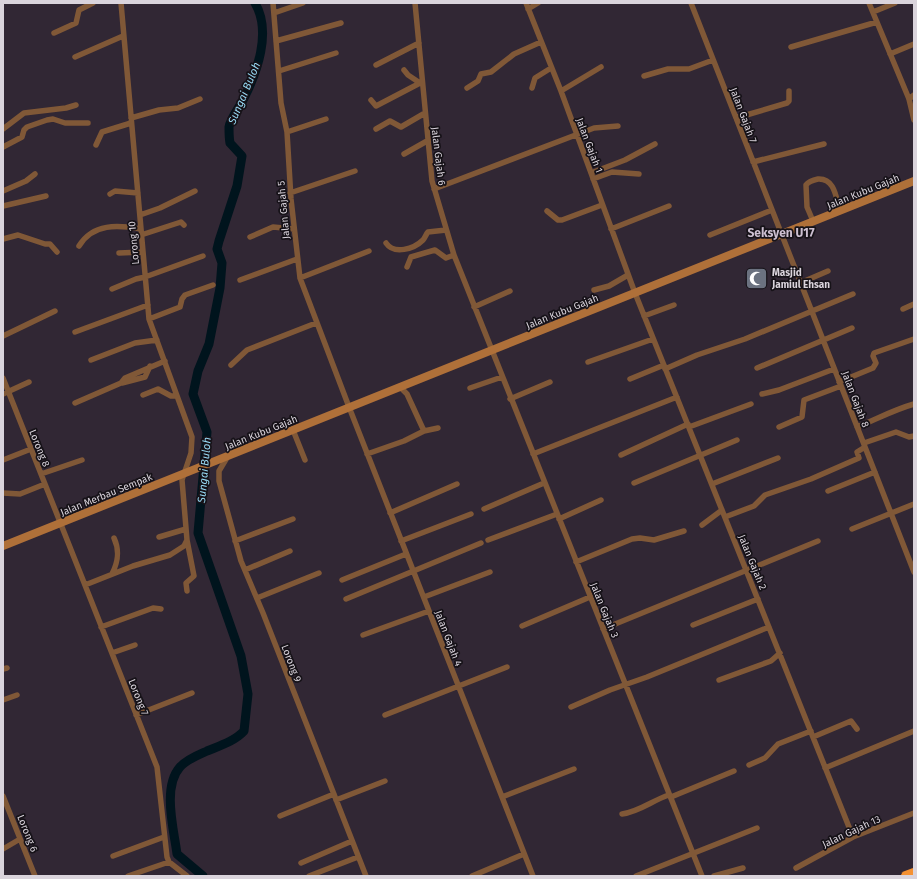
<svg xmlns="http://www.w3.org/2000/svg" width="917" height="879" viewBox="0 0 917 879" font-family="'Fira Sans',sans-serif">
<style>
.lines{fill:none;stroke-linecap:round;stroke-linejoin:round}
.river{stroke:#00141d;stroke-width:9}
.street{stroke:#805837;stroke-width:5.5}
.secondary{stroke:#af7039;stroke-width:8}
.highway{stroke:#f59132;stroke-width:10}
.labels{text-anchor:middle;stroke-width:3.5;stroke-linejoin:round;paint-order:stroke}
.street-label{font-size:10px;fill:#dad4dc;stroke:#161218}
.poi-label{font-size:10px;font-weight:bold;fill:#dad4dc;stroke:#161218;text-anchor:start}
.water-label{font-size:11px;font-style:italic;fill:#98dbf6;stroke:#161218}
.quarter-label{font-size:12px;font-weight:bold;fill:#cdc0d1;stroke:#161218}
</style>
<rect width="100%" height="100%" fill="#312734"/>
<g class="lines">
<path class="river" d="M203,876L177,854C174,830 162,787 180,767C187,759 198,755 207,751C219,746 235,741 244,731L248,694L241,656L198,533L207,432L193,394L198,371L209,344L220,288L222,263L217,249L219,241L237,186L242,156L230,143C229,138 229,132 229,127C230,119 239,108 243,100C257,73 272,32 255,3"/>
<path class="street" d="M273,3L281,103L287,132L291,199L300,278L349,407L533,876
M415,3L432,181L454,255L702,876
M526,3L561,91L635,293L853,837
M691,3L914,572
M869,3L909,99L914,120
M528,9L538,3
M873,12L895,3
M274,13L303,3
M54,33L76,23L79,10L93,3
M276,41L341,23
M791,47L877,22
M890,54L914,44
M75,57L123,36
M376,65L419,43
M404,70L408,75L420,83
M279,71L336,53
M644,76L668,69H689L713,60
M467,88L478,81L481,74L491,72L514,54L541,42
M532,88L535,78L551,68
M561,91L601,67
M909,99L914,95
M371,100L376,106L422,82
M131,118L159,110L178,108L200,99
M736,118L787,103L789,101V91
M3,129L24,113L66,108L76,105
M376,129L390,121L401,127L425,113
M287,132L326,119
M96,145L102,132L131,123
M3,147L22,137L24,130L27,127L47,120L53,119L65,123H88
M404,154L427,141
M753,162L824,144
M591,173L625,160L655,144
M593,179L612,172L639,174
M434,189L594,128L618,126
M3,191L26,181L35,174
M290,193L355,171
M110,194L115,191L138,193
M3,206L46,196
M547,211L558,220H562L602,205
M140,215L160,208L195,191
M813,221L807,207L806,185C809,181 813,180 818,179C835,178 836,198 840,211
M611,229L669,206
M141,235L181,222L184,225
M710,235L772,210
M250,237L273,227L294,229
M3,239L18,235L45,244H50L57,252
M386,243C394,255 414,249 423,240C425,238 426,234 428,232L446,230
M79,246C93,223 118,225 141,229
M119,253L143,252
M407,267L411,257L435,250L446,258L454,255
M300,278L369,251
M240,280L297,259
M800,283L828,271
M112,289L136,279L145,277L203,256
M594,290L609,286L628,275
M474,307L510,291
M903,309L914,304
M644,316L674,305
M149,319L180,307L182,299L185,295L213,285
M75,332L148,305
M3,336L55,311
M91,360L135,343L157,340
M588,362L653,339
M231,365L247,350L316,323
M757,368L852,328
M665,369L697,355L745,339L853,294
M3,378L157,767L167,857L169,862L187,876
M630,379L664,365
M839,382L873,368L876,363L873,356L874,353L914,339
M122,383L145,377L150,366
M400,387L407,394L424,431
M470,388L502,377
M3,394L29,382
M762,394L779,390L834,369
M143,395L158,389L171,396H177
M510,399L550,382
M75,403L121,383L125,378L165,361
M689,427L751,404
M779,427L802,417L804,400L841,386
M857,427C877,419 893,410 914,404
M293,430L305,460
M864,443L896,432L909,437L914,436
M367,454L404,441L424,431L438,428
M533,454L677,397
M621,455L688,424
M228,456L219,471V481L241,561L263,613L366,876
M3,460L31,449
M41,474L82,460
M634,483L737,440
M712,484L778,458
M828,491L875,472
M3,493L20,494L45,484
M484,509L544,483
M390,513L457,484
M725,517L754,506L765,495L811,479L859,458L857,452L865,447
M559,519L601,500
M702,525L722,510
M852,529L914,504
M159,537L186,529
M488,540L557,514
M235,541L293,519
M401,541L471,514
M576,562L632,539L640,538L654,540L684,531
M245,570L290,551
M112,574C118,562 120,551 114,538
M342,580L406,554
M85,585L133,566L170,555L184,546L187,540L182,480L191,453L192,437L149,319L121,3
M187,591L186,583L194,576L187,540
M424,597L490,572
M257,598L319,573
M346,599L481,543
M693,625L758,599
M522,626L590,597
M101,627L153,608L161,609
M603,629L818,541
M363,635L429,611
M112,653L135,645
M3,669L7,668
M719,680L771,661L780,653
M3,700L17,695
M571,707L610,690L647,677L769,627
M136,715L192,693
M385,715L507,667
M813,737L851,721L857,729
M749,765L765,758L778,744L811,731
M825,768L914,731
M3,796L35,876
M502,797L574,769
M671,797L734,771
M336,800L385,781
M622,814C639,812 653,800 669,795
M280,816L334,794
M3,849L20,839
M113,856L164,837
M301,863L352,841
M796,868L853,837L914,813
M128,876L169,862
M309,876L358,857
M472,876L524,854
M636,876L757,828
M714,876L743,868"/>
<path class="secondary" d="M3,546L914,181"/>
<path class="highway" d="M906,876L914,873"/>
</g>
<defs>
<symbol id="mosque-square" viewBox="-11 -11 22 22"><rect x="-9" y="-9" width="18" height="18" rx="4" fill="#6b7280" stroke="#161218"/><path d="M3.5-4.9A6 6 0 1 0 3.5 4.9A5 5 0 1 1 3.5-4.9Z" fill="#fff"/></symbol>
</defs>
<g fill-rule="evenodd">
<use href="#mosque-square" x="744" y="266" width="25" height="25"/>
</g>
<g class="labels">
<g class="street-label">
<text transform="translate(744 115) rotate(69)" y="4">Jalan Gajah 7</text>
<text transform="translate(590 145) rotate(69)" y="4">Jalan Gajah 1</text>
<text transform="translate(439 156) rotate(83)" y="4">Jalan Gajah 6</text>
<text transform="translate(863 191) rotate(-22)" y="4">Jalan Kubu Gajah</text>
<text transform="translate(283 210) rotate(-95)" y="4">Jalan Gajah 5</text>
<text transform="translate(133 243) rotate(-95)" y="4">Lorong 10</text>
<text transform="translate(562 311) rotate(-22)" y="4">Jalan Kubu Gajah</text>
<text transform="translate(856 399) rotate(69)" y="4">Jalan Gajah 8</text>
<text transform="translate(261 432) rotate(-22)" y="4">Jalan Kubu Gajah</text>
<text transform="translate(40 448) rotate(68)" y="4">Lorong 8</text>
<text transform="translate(106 494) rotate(-22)" y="4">Jalan Merbau Sempak</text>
<text transform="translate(753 562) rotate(68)" y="4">Jalan Gajah 2</text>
<text transform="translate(605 610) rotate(68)" y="4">Jalan Gajah 3</text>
<text transform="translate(449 638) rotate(69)" y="4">Jalan Gajah 4</text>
<text transform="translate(292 663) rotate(69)" y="4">Lorong 9</text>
<text transform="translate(139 697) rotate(68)" y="4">Lorong 7</text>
<text transform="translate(851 831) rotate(-25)" y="4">Jalan Gajah 13</text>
<text transform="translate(28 833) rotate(68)" y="4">Lorong 6</text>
</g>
<g class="poi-label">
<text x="772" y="276">Masjid<tspan x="772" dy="12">Jamiul Ehsan</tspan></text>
</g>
<g class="water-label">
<text transform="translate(244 93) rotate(-67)" y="4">Sungai Buloh</text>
<text transform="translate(204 470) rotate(-85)" y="4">Sungai Buloh</text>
</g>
<g class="quarter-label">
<text x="781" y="237">Seksyen U17</text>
</g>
</g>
<rect width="917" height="879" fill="none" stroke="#dad4dc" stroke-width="8"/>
</svg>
